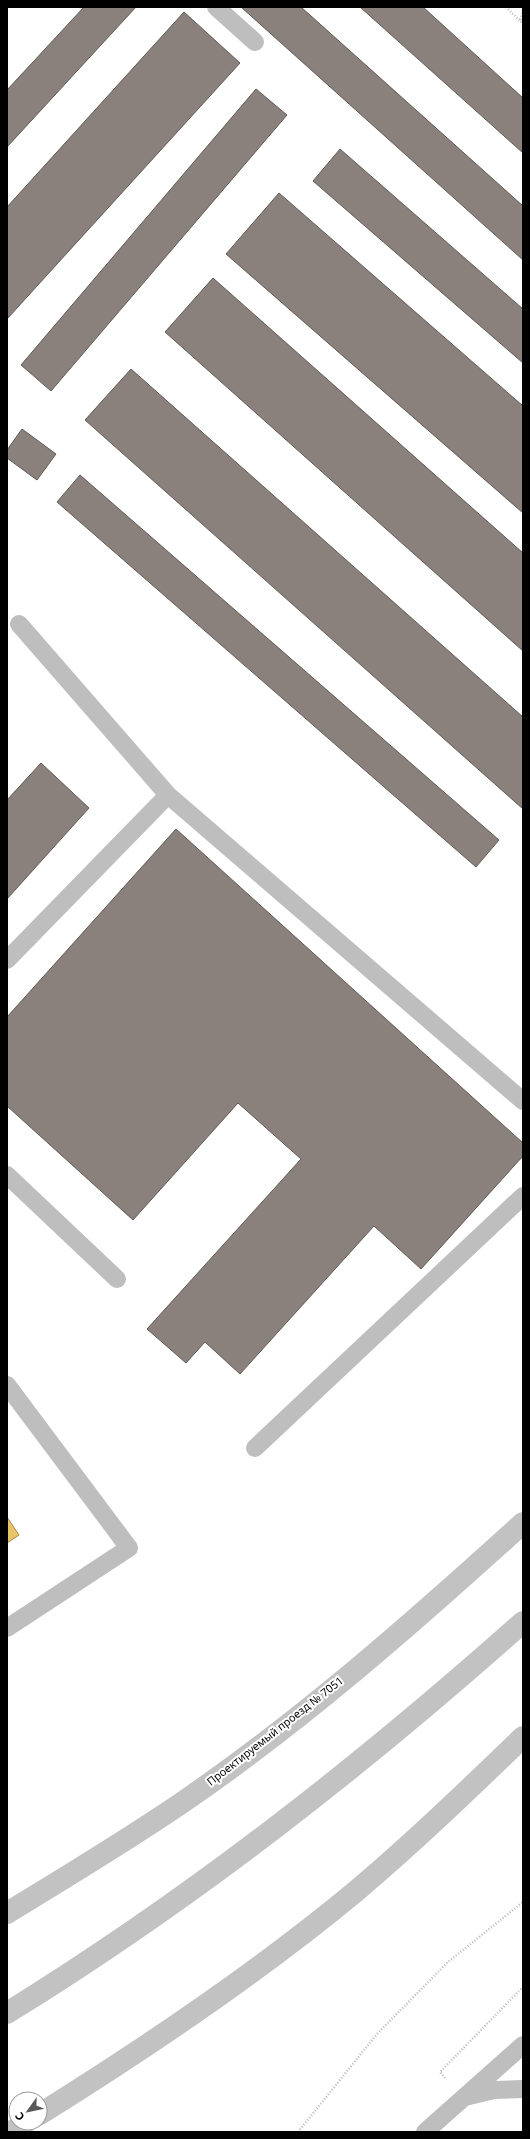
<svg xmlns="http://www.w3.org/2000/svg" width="530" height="2139" viewBox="0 0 530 2139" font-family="'Noto Sans',sans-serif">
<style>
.homes{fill:#e9c46a;stroke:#a3894a}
.industry{fill:#8a817c;stroke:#615a57}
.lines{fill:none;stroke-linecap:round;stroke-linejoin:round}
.path{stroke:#b8b8b8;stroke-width:2.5;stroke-dasharray:1 2;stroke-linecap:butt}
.lane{stroke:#bebebe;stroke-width:18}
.secondary{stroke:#c2c2c2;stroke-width:22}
.labels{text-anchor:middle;stroke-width:4;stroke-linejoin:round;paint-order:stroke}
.street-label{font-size:11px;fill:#000;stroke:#fff}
</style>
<rect width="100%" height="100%" fill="#fff"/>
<path class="homes" d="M7,1517L19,1535L7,1543Z"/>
<path class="industry" d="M84,7H136L7,147V90Z
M241,7H301L523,206V260Z
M360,7H423L523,98V153Z
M184,12L240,63L7,319V207Z
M256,89L287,115L51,391L21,365Z
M340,149L523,309V363L313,181Z
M279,193L523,406V513L226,254Z
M213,278L523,553V651L165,332Z
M131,369L523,717V809L85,420Z
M22,429L56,454L37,480L7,458V450Z
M80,475L499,840L476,867L57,502Z
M41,763L89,808L7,899V800Z
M176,829L523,1143V1156L421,1269L374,1226L240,1374L205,1342L186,1363L147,1329L301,1159L238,1103L133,1220L7,1106V1017Z"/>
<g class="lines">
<path class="path" d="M506,7L520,21
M523,10L520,21L523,23
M445,2078L440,2072L523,1987
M298,2132L377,2034L448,1962L523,1902"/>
<path class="lane" d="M216,7L255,42
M19,624L168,795L523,1101
M7,960L168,795
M7,1175L117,1279
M7,1385L129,1548L7,1628
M255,1448L523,1196
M465,2097L494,2090L523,2089
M425,2132L523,2045"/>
<path class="secondary" d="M7,1913C66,1877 126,1841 183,1802C304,1719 415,1621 523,1523
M7,2013C193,1898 360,1767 523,1622
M40,2114C149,2046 256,1974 355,1892C413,1843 468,1790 523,1737
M11,2132L25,2123"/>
</g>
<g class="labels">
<g class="street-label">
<text transform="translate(275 1731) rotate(-38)" y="4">Проектируемый проезд № 7051</text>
</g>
</g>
<rect width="530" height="2139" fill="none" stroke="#000000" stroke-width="16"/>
<g transform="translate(28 2111) rotate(237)"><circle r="19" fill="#ffffff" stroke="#999999"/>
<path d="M0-3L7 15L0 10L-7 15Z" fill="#595959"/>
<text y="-6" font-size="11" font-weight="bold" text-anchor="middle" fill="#000000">С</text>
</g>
</svg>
